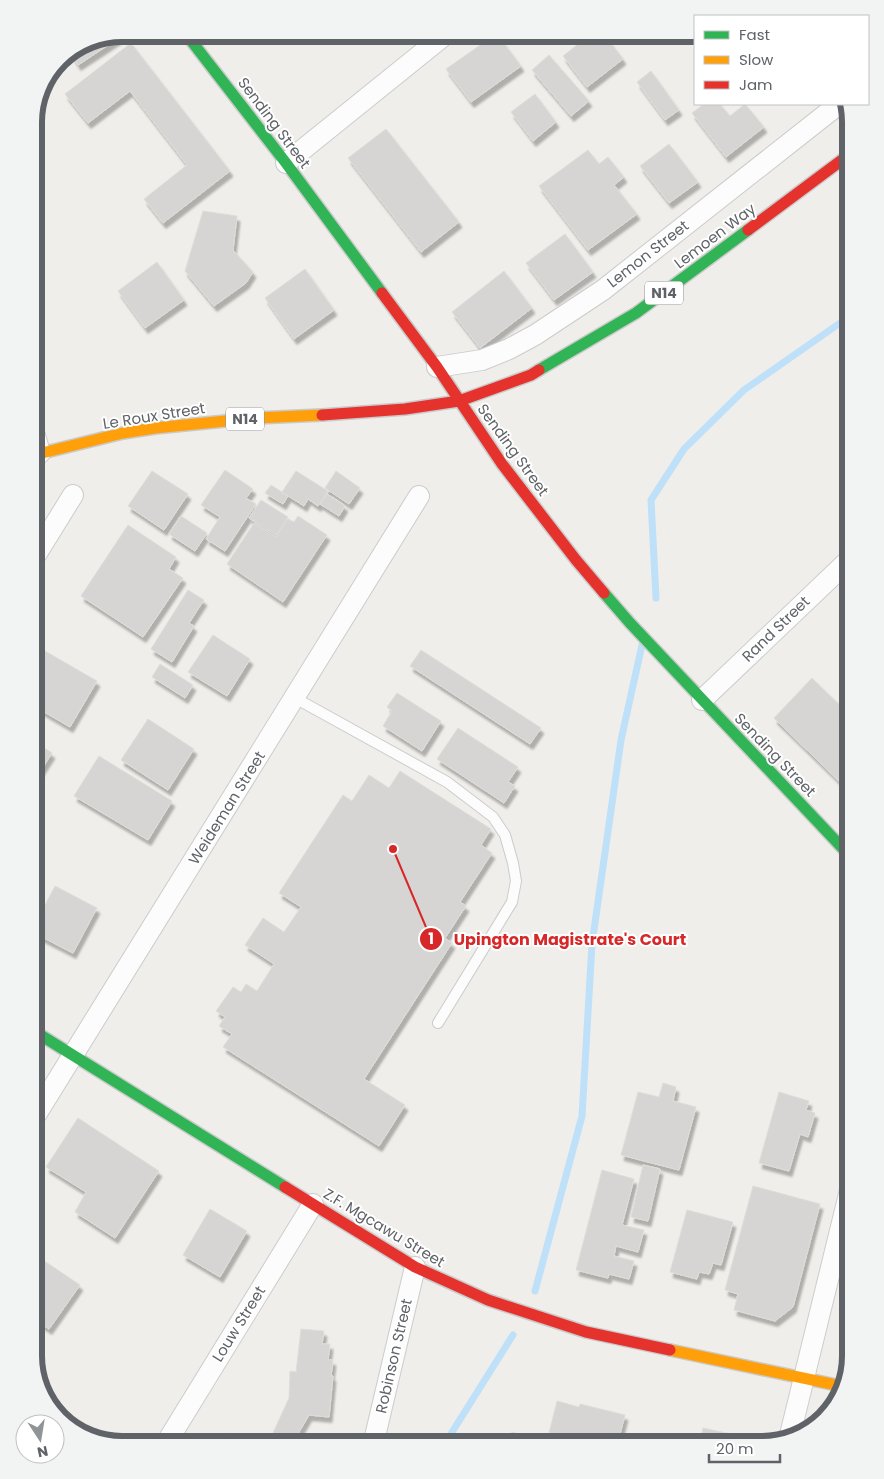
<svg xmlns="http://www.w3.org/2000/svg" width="884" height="1479" viewBox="0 0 884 1479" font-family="Poppins,sans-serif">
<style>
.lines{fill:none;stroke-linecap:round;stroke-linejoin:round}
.stream{stroke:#bfe0f9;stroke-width:7}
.building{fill:#d6d5d3;stroke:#deddd9;filter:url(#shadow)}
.lane-casing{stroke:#cbcccc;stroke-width:12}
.street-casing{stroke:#cbcccc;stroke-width:22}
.fast-casing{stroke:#cacacb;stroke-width:14}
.slow-casing{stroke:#cacacb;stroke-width:14}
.jam-casing{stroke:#cacacb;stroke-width:14}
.lane{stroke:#fdfcfc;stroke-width:10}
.street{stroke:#fdfcfc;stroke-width:20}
.fast{stroke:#30b455;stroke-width:11}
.slow{stroke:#ff9f0a;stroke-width:11}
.jam{stroke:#e5322d;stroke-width:11}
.labels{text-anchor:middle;stroke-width:4;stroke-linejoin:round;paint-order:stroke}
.shield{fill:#fff;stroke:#8f9295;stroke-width:1}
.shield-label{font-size:14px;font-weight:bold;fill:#5f6368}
.street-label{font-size:15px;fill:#5f6368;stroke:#fff}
.rim{fill:none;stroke:#5f6368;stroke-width:6}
.leader{fill:none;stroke:#d62828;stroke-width:2}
.callout-dot{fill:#d62828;stroke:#fff;stroke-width:2}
.mark-label{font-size:15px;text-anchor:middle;font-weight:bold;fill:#fff}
.callout-label{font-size:16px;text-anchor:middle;font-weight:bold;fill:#d62828;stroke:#fff;stroke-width:4;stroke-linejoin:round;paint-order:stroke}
</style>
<defs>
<filter id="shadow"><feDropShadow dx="3" dy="5.5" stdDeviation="1" flood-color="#0004"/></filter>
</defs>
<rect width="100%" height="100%" fill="#efeeea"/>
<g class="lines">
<path class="stream" d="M656,598L651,500L684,449L744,390L850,316
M535,1291L582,1116L592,944L621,740L642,645
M444,1445L513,1335"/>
</g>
<path class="building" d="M121,34L122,36L78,65L70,53L89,40Z
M496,34H497L521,66L471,102L446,69Z
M591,34H604L623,59L587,87L563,56Z
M131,43L230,171L163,223L144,199L187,165L130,91L88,123L65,94Z
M549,55L589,101L571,116L532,70Z
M651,71L679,110L665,120L637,82Z
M535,94L556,122L533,141L511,112Z
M704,104H720L730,116L745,104L764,127L726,157L692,113Z
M386,129L459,222L421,252L348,158Z
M669,144L698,182L669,203L640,166Z
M588,150L599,164L608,157L624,177L614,185L637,214L588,250L539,186Z
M203,211L237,216L233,250L253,272L246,283L214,306L185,271Z
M565,234L593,272L554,300L526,263Z
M157,262L184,300L145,328L118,291Z
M305,269L334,310L294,339L265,298Z
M504,271L532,308L480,348L452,312Z
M225,470L253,489L246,498L256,504L225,551L206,539L220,517L201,505Z
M152,471L188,494L164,530L128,506Z
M296,471L328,491L318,506L308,499L304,506L282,492Z
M336,471L360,488L349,504L325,488Z
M271,485L288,496L283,504L265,493Z
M327,494L345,506L339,516L320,504Z
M261,500L288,517L276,535L249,518Z
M181,516L207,533L195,551L169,534Z
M298,516L327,535L283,602L227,564L254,523L276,537L288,519L294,522Z
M128,525L176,557L169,569L183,578L143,637L81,596Z
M188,590L204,600L189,623L194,626L172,662L151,649Z
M213,635L250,659L227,696L188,672Z
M421,650L541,728L530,744L410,666Z
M45,651L97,681L70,727L34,706V670Z
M160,664L193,685L185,698L152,677Z
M812,678L850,715V773L841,783L774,718Z
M397,693L441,721L422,751L383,726L392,711L387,707Z
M148,719L194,749L168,790L121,760Z
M458,728L518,767L508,782L515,786L504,803L437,759Z
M34,741L52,753L34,781Z
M99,756L172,801L148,840L74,796Z
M400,771L491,829L481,845L492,853L460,902L466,906L445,938L452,943L364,1079L405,1105L379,1146L223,1047L232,1034L219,1026L225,1017L216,1011L233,987L241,992L246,984L257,991L274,964L245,945L263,918L284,932L301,907L279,893L343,795L352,801L369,775L389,788Z
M55,886L97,908L73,953L34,933V926Z
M663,1083L676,1087L673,1101L696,1107L679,1170L621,1155L638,1092L659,1097Z
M779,1092L809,1101L806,1110L815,1113L808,1137L800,1134L789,1171L759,1163Z
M78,1118L159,1171L115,1238L75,1212L86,1192L46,1167Z
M643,1165L660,1169L648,1221L631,1217Z
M602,1170L634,1179L622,1225L644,1230L638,1252L616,1246L614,1256L634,1261L629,1279L609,1274L608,1278L576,1270Z
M753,1186L820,1204L793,1307L775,1321L734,1310L738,1294L725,1290Z
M210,1209L247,1231L220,1277L183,1255Z
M687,1210L733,1222L721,1265L713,1263L709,1274L699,1272L697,1279L670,1272Z
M34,1254L80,1285L49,1329L34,1319V1309L40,1298L34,1295Z
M301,1329L324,1331L322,1344H330L328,1360H333L331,1376H333L329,1417L309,1415L292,1444L273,1433L289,1398L290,1371L296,1372Z
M557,1401L579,1407L580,1404L625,1415L617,1445H569L571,1438L549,1433Z
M703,1428L736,1435L734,1445H696L697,1436L701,1437Z
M512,1432L555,1445H508Z
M230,1433L248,1445H222Z
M629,1436L641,1440L639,1445H626Z"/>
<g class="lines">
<defs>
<path id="lane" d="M295,698L447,782L493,817L505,835L513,863L516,881L512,902L438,1023"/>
<path id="street" d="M286,163L446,34
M437,367L482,360L509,349L535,335L603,290L839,104
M34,432L40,453
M34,558L73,495
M702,700L850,559
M34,1118L419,496
M789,1439L850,1190
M165,1445L313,1204
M373,1445L415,1267"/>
<path id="fast" d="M186,34L286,163L382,293
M539,370L636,313L748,230
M604,593L630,623L850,856
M34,1031L285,1187"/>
<path id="slow" d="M34,455L123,433L155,428L256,418L322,415
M670,1350L841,1386"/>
<path id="jam" d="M748,230L850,154
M382,293L437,367L502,464L576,560L604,593
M322,415L405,409L459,401L531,375L539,370
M285,1187L415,1267L488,1300L586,1332L670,1350"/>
</defs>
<use href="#lane" class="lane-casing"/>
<use href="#street" class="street-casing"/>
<use href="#fast" class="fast-casing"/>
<use href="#slow" class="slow-casing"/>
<use href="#jam" class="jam-casing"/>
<use href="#lane" class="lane"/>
<use href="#street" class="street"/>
<use href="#fast" class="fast"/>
<use href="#slow" class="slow"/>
<use href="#jam" class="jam"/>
</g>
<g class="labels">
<g class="shield">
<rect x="645" y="281.5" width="38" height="23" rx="4"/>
<rect x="226" y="407.5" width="38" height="23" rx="4"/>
</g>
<g class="shield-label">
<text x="664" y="298">N14</text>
<text x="245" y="424">N14</text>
</g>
<g class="street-label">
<text transform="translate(274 123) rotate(53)" y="5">Sending Street</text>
<text transform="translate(715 236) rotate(-37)" y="5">Lemoen Way</text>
<text transform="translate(648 254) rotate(-38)" y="5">Lemon Street</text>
<text transform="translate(154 416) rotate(-9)" y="5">Le Roux Street</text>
<text transform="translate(513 450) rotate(54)" y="5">Sending Street</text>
<text transform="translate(776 629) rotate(-44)" y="5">Rand Street</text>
<text transform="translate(775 755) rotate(46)" y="5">Sending Street</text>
<text transform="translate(227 808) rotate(-58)" y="5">Weideman Street</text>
<text transform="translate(384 1228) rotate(31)" y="5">Z.F. Mgcawu Street</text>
<text transform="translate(239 1324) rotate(-58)" y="5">Louw Street</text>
<text transform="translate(394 1356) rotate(-77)" y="5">Robinson Street</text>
</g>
</g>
<path d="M0 0H884V1479H0ZM122 42H762A80 80 0 0 1 842 122V1356A80 80 0 0 1 762 1436H122A80 80 0 0 1 42 1356V122A80 80 0 0 1 122 42Z" fill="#f2f3f3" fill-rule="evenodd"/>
<path class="rim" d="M122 42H762A80 80 0 0 1 842 122V1356A80 80 0 0 1 762 1436H122A80 80 0 0 1 42 1356V122A80 80 0 0 1 122 42Z"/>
<path class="leader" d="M393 849L431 939"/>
<g class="callout-dot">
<circle cx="393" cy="849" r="5"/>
<circle cx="431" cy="939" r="12"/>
</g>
<g class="mark-label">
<text x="431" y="944">1</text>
</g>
<g class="callout-label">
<text x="570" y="945">Upington Magistrate's Court</text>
</g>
<rect x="694" y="15" width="175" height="90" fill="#ffffff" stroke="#bfc1c3"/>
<rect x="704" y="31" width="25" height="8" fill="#30b455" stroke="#bfc1c3"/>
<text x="739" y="40" font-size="15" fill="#5f6368">Fast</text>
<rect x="704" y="56" width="25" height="8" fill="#ff9f0a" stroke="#bfc1c3"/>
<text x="739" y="65" font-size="15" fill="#5f6368">Slow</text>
<rect x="704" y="81" width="25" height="8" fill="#e5322d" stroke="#bfc1c3"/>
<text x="739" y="90" font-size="15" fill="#5f6368">Jam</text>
<g transform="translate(40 1439) rotate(168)"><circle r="24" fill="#ffffff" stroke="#bfc1c3"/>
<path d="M0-4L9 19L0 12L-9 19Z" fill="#919496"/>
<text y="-8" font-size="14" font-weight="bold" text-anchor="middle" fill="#5f6368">N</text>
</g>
<path d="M709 1454v8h71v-8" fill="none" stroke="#5f6368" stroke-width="2.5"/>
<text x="716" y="1454" font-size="15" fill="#5f6368" stroke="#ffffff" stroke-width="4" paint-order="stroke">20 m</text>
</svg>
